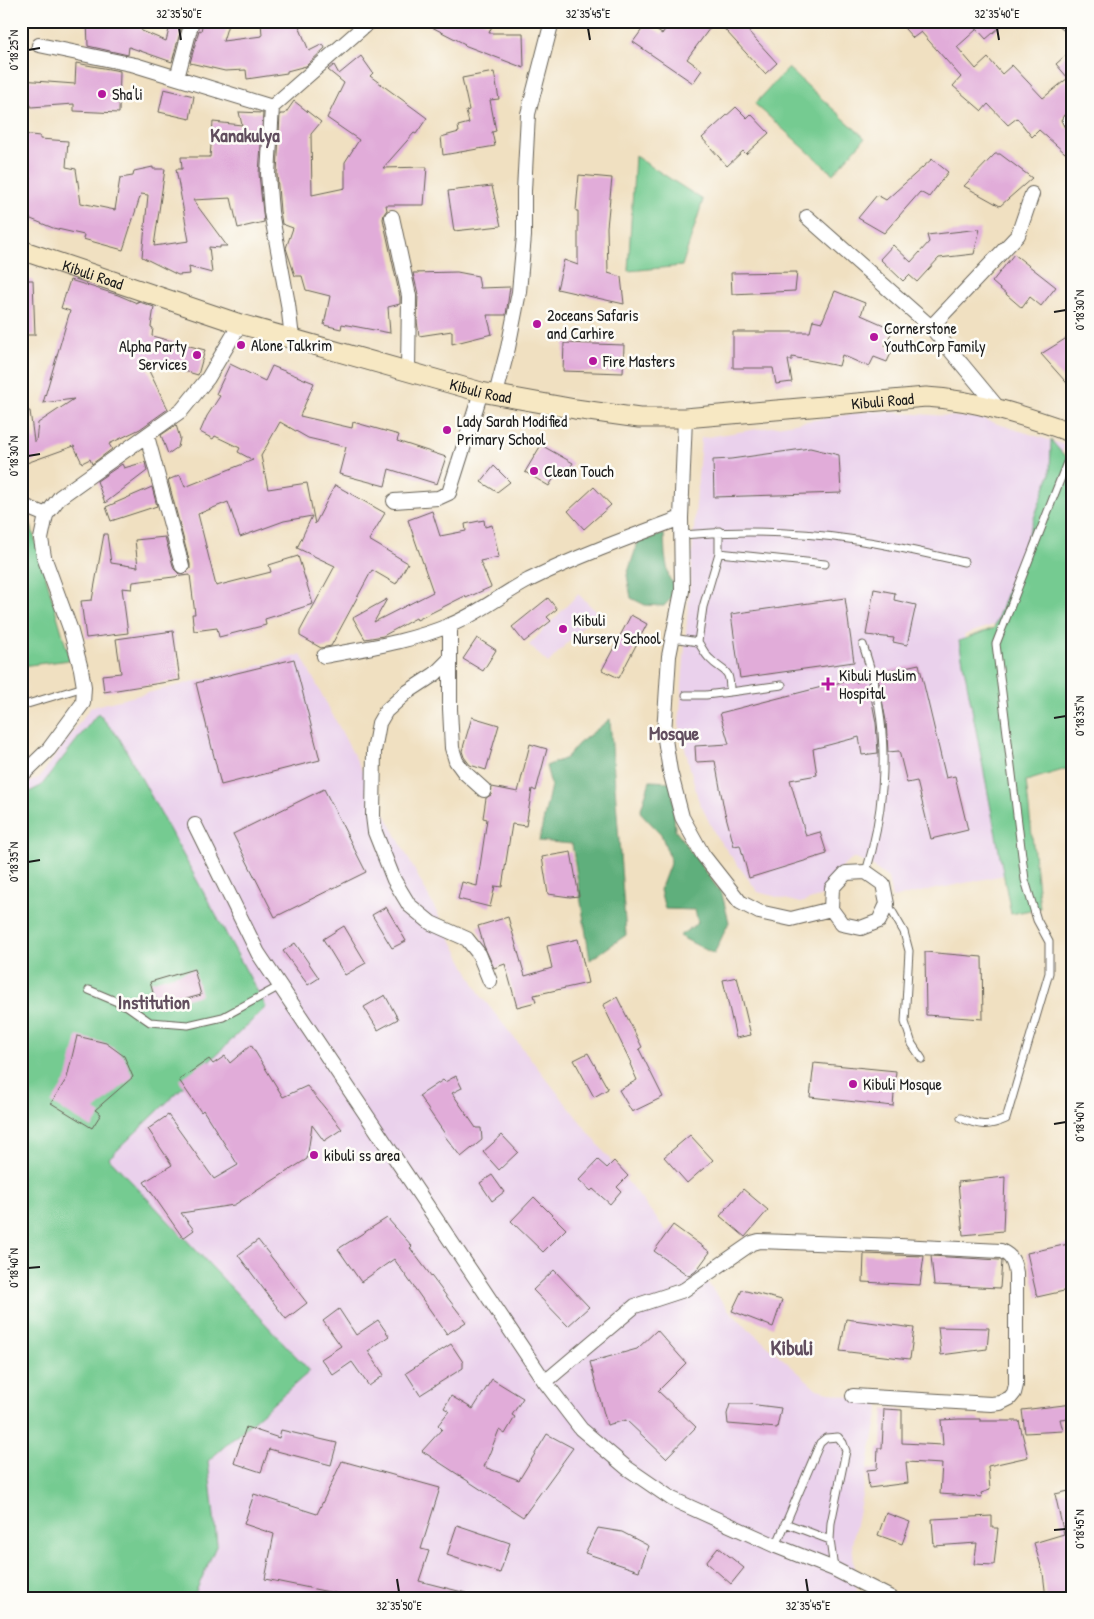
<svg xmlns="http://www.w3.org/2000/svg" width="1094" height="1619" viewBox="0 0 1094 1619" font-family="'Patrick Hand',sans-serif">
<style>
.built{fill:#ead1ec;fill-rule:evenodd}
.green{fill:#74cb91;stroke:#487456}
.forest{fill:#5faf7b;stroke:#3e664c}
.building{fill:#e1acd9}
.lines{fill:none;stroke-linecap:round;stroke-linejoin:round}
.lane-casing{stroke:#666156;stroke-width:9}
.street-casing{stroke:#666156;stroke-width:16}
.secondary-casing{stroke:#666156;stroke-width:21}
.lane{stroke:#fff;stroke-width:7}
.street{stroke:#fff;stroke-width:14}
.secondary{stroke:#f7e8c3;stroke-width:19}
.ticks{fill:none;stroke:#1c1c1c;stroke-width:2}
.poi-dot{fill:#b5179e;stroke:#fdfcf7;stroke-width:2}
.labels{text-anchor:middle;stroke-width:5;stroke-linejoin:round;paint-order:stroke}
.poi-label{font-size:16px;fill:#1c1c1c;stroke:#fdfcf7;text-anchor:start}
.street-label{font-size:16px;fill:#1c1c1c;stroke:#fdfcf7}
.quarter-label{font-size:19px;font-weight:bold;fill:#614e5e;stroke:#fdfcf7}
.district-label{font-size:21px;font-weight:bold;fill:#614e5e;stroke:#fdfcf7}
.neatline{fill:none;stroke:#1c1c1c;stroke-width:2}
.ticks-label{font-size:12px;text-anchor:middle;fill:#1c1c1c}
</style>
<rect width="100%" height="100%" fill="#fdfcf7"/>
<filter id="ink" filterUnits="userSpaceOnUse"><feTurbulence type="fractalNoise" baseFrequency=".02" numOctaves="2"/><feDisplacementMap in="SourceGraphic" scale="10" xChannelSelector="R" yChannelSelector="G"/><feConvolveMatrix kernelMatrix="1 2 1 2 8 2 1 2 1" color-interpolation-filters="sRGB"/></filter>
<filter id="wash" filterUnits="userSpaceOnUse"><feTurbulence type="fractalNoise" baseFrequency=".0096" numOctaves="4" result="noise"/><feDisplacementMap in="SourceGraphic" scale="20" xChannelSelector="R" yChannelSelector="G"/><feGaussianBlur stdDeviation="1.12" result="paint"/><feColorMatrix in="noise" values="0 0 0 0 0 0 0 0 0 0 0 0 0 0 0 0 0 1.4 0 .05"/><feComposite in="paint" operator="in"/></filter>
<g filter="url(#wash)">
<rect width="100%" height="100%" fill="#f0e0c1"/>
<path class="built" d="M870,411L979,418L1065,445L999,623L964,635L1009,874L892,898L888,878L872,866L854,858L834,873L825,895L800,903L758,892L716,836L698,799L679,724L701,438ZM955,776L968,830L931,839L918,786Z
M578,594L597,612L548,663L529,645Z
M301,655L481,996L732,1314L817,1389L880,1405L852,1544L858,1598H21V787L40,777L91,707Z"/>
<path class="green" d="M788,68L865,138L833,174L755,104Z
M635,156L703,200L682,266L628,271Z
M1051,440L1062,453L1073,461V767L1026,781L1040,908L1011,914L959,641L994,628L1050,474Z
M21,491L70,660L21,666Z
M98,713L120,739L266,1007L109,1158L310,1371L208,1461L217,1544L193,1598H21V796L41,786Z"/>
<path class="forest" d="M664,534L665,555L669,578L679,590L664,606L645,605L631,598L627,575L638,542Z
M610,719L626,935L590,960L572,844L539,841L551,785L546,766L566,758L578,744Z
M650,781L672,782L675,830L722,894L729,922L714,954L679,936L698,923L695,910L665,909L660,890L671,861L661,834L640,812Z"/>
<g id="blocks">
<path class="building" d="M87,21L138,25L142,31L166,41L171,22L182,25L172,62L129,47L128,55L88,46Z
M203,21H229L223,41L262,36L261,21H297L309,51L323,44L325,48L306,66L287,71V73L247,79L246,70L225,71L190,63L199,30L201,31Z
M420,21H482L492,26L489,33H523L524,68L464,45L465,44Z
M671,21H715L687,59L702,70L693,83L633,42L646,24L662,34Z
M717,21H739L777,63L765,74Z
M898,21H1007L986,39L977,29L957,47L976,69L988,58L1002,74L1012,65L1043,98L1068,78L1056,64L1073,49V111L1064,115L1061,120L1065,128L1073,129V160L1039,130L1032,137L1017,118L1008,125L988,104L982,111L953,86L961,77L921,32L913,38Z
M361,56L373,73L370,76L427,118L416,134L414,133L383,168L427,167L424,205H386L387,210L384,214L383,219L400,297V304L388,307L390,333L342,324L341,329L324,325L330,296L306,290L302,276H295L286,248L293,228L282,224L280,211L277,174L280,114H285L294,101L321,122L311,134L312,195L345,188V162L359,140L327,118L344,83L328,70L334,65L339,74Z
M76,63L120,71L119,113L74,111V104L31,107V105L21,103V80L75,84Z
M494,72L499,99L490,100L496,131L492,132L495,146L443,155L441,137L459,132L458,126L469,123L466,111L469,110L462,78Z
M164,89L194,96L190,119L159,112Z
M736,107L747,118L751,114L769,133L746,154L743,151L727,166L702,138Z
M239,112L263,113L259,174L264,222L238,228L231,198L193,200L227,246H220V248L209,247L212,273L189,267L190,274L178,275L142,257L148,195L141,194L123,250L83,239L84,235L53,228L21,215V205L31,178H21V134L40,136V139L68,141L66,167L76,169L81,203L115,210L120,178L133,176L134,171L153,167V169H165L154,246L189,241L176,169H182L181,157H210L213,122L242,125Z
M995,154H1000L1032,178L1000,206L964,186Z
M932,159L948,172L929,197L920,192L884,233L858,218L877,195L886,200Z
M579,175L612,178L607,227L608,273L621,277L624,304L557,289L564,260L578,265V211H576Z
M492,186L501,226L454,231L448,191Z
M980,229L974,254L939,258L917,282L909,275L903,281L880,259L893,245L911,262L929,242L927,235Z
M1014,254L1056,287L1041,306L1030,297L1022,308L992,282Z
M457,272L478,276L480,288L510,287L506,315H487L492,334L452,344V331L419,336L417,321L418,294L413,273Z
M797,272L795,291L732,294L731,273Z
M21,280H33L35,335H21Z
M70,280L118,295L137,303V301L154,307L151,327L153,328L152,336L205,350L198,375L143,359L168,409L140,429L109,444L112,449L92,464L90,459L82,463L74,446L21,465V411H30L34,441H36L38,423L74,399L43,403L70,311L61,308Z
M835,291L865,303L861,315L893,329L885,346L893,349L887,362L874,357L869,367L842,355L839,366L792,357V360H788L792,382L776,384L773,368H733V332H810L813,320L822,322Z
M1073,334V390L1041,354Z
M564,343L624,345L623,373L563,371Z
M230,364L265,381L272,366L314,383L300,416L352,428L353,422L399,435L397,441L446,457L437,484L389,469L385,486L339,474L346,447L308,438L280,422L261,456L268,489L307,483L315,524L335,485L385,513L369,540L408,563L396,584L372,570L331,646L321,648L300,636V631L335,566L297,548L312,516L284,521L240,537L228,502L198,514L216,586L271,572L269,565L298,556L313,604L265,619L266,625L219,637L217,628L194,631L192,614H195L190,575L133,582L132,589L122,588L128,633L86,638L81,601L92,600L104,534H107L111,563L138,567L135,540L165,537L174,569L179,574H185L190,569V564L168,480L180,475L185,487L253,460L238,452L240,448L215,436L213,439L200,432L207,416L220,396L216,394Z
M176,425L180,438L178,447L168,454L161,435Z
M541,445L573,463L564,478L557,473L549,486L525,472Z
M810,448L839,455L841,493L714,497L713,460L731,459Z
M145,462L147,471L105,503L97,481L122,464L124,468Z
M494,466L510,482L497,492L481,482Z
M152,487L157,506L111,521L106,507Z
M594,487L611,505L584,529L568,511Z
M432,511L440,536L466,531L465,524L484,520L485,527L492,525L499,557L480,561L491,587L466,598L465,596L417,620L416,618L383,636L365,639L353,618L387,599L374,622L433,592L408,520Z
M874,589L895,593L894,600L916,605L907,645L893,642L894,638L866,635Z
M548,598L557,609L547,617L551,621L524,642L512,627Z
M845,598L854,662L740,678L731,614Z
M631,615L647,624L619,678L602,670Z
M173,631L180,680L104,692L102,675L121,673L116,639Z
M477,638L496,650L483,671L463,659Z
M294,659L320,760L221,785L196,683Z
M919,664L946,778L955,776L968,830L931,839L917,781L907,783L899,751L888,752L886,721L877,673Z
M867,676L876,723L878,753L862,755L859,737L813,749L817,775L790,780L806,836L820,832L827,854L749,878L740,845L734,846L724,809L715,761L696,762L695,746L729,744L720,713L857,678V683L858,678Z
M472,717L499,725L486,770L470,765L464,757L462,751Z
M530,744L547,749L536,791L532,789L526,826L512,824L502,887L495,886L490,907L458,899L462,882L477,886L487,819L483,818L486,798L491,795L492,787L518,792Z
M324,789L366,872L275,917L233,834Z
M571,852L579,896L570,897L548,894L542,857Z
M386,907L406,941L392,948L372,915Z
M508,917L525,976L552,968L547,946L578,939L588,983L534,995L536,1002L517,1007L505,964L494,968L484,946L478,926Z
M344,926L366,963L345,975L323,939Z
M295,943L319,978L308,985L283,951Z
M925,952L982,957L983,1019L926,1015Z
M194,969L201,995L157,1007L150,982Z
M737,977L751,1035L736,1038L723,980Z
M385,995L398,1019L378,1030L364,1007Z
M617,997L642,1047L639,1049L663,1097L632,1112L619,1090L637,1080L630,1064L631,1063L603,1005Z
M77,1036L106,1043L124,1056L133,1077L95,1110L101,1114L92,1128L51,1103L67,1078Z
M251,1045L283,1097L307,1086L342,1129L324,1141L312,1125L307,1159L234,1205L181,1213L194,1230L183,1238L144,1182L172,1165L148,1129L168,1115L214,1179L238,1165L203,1110L201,1112L179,1080L209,1059L213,1064L225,1056L230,1063Z
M588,1053L608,1089L594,1097L574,1060Z
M814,1063L896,1071L893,1106L810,1097Z
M456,1076L462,1088L452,1093L476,1128H481L482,1140L461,1157L444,1135L445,1134L419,1096L443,1080L445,1082Z
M502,1135L518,1152L499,1170L483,1152Z
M690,1135L713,1160L687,1183L664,1157Z
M598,1160L607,1168L614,1161L628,1176L617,1187L621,1191L610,1204L593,1189L591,1191L579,1180Z
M492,1175L504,1192L492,1201L480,1183Z
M1005,1177L1003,1231L963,1235L958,1182Z
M743,1189L768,1210L745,1237L720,1216Z
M534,1197L566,1229L543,1252L511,1221Z
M387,1218L412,1246L410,1248L466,1322L447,1334L394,1259L361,1282L338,1249Z
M673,1225L710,1252L696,1271L689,1276L654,1251Z
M258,1240L307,1303L286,1319L238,1255Z
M1073,1243V1289L1037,1297L1027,1253Z
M864,1254L924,1256L920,1285L863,1282Z
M931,1256L999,1260L1002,1261L1000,1288L934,1285Z
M554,1270L589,1307L568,1326L533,1290Z
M742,1290L782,1300L773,1327L732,1311Z
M339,1309L356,1335L378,1320L389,1336L368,1351L384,1375L369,1386L352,1362L333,1375L321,1359L341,1346L323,1321Z
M846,1319L914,1328L910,1359L840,1351Z
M938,1327L989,1328L987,1349L941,1355Z
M657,1330L686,1363L658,1391L696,1427L666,1458L626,1420L607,1425L590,1362L637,1349Z
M451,1344L463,1362V1368L420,1395L406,1373Z
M492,1379L523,1398L512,1415L515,1417L505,1434L499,1430L484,1467L519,1480L547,1434L573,1448L523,1517L422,1451L442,1429L438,1425L449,1411L444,1408L451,1396L473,1409Z
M730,1404H749L781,1408L777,1428L728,1424L727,1414Z
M1073,1404V1418L1060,1419L1063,1431L1025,1433L1022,1410Z
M884,1409L902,1410V1443L943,1445L941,1420L959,1419H980V1421H1019L1028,1457L988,1466L990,1490L981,1493L982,1497L940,1494L942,1464L906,1462L908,1483L869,1488L867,1470L877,1469L878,1448H882Z
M246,1427L279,1438L281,1430L337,1443L331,1465L269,1449L261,1472L234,1463Z
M342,1461L440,1488L421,1549L429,1551L419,1581L466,1593L465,1598H343L344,1595L265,1579L274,1534L244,1524L254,1494L317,1514Z
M1069,1491L1073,1507V1598H1046L1043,1573L1034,1543L1064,1534L1055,1494Z
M886,1513L910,1522L902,1544L878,1535Z
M992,1516V1528H998L994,1565L974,1564L977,1543L934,1546L932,1519Z
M457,1525L510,1543L500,1573L447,1555Z
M598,1528L622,1532L649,1546L639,1571L585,1553Z
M718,1547L744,1568L731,1584L706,1562Z"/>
</g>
</g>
<g filter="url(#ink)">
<use href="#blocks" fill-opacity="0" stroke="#666156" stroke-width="1"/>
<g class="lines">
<defs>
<path id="lane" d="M681,535C739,530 798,531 856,540C892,545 928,554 964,562
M719,553L825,564
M673,638L698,642C702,647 705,655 710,659C724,674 730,666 730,692L782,685
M698,642L703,607L719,553V531
M863,645C869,663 875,682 878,701C888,757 883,817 866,872
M686,695H706L730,692
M21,706L84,687
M888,904L904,932L909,951L905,1022L912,1044L922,1059
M89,990L127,1006L150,1022L188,1025L223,1017L280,986
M961,1118C979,1126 988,1127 1006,1119L1049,973V942L1037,920L1025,880L996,644L1073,447
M785,1523L830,1540
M776,1546L820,1443L826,1438L838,1437L843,1443L846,1451L831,1523L830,1540L834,1569"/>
<path id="street" d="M1064,21L1073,28
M39,45L135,65L272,107
M177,78L192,21
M1070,121L1073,120
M392,217L409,296L408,370
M807,217L931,327L999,409
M931,327L1018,235L1032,194
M292,338L288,304L271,212L268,174L272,107L370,21
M496,394L508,348L519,292L524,236V191L528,114L552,21
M685,418L681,518L682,591L669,656L664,733L670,771L682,817L703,855L740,902L759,912L791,919L831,909
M147,436L182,566
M394,501L438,498L449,493L481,392
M21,503L24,506L46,515
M450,626V709L452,748L456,761L464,772L484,790
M324,656C366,648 410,642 450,625C478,614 502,594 529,580C578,556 630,537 681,518
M449,660L435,674L406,693L386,711L379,723L374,751L373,816L375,832L394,880L409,905L431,923L467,939L479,954L490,981
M21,776L49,749L83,703L84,687L81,669L70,628L44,557L41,539L46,515L60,497L182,410L208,378L240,324
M195,825L258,953L545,1382L581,1429L627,1468L672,1499L776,1546L834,1569L891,1598
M866,872L883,884L887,904L879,921L861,928L842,924L831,909L832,888L846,873Z
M545,1382L635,1306L684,1290L752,1243L759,1241L899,1246L1001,1251C1012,1256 1014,1262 1016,1273V1385L1014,1393L1010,1398L1000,1403L991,1404L853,1396"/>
<g id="secondary">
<path id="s1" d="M21,250L240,324L481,392L575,409L639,418H685L926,397C976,400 1025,416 1073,433"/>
</g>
</defs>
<use href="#lane" class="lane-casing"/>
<use href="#street" class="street-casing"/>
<use href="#secondary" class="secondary-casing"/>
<use href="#lane" class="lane"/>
<use href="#street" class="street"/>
<use href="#secondary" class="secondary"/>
</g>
</g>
<path class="ticks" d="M179,28L181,40M588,28L590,40M997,28L999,40M28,50L40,48M1054,312L1066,310M28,456L40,454M1054,718L1066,716M28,862L40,860M1054,1124L1066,1122M28,1268L40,1267M1054,1530L1066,1529M397,1579L399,1592M806,1579L808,1592"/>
<g class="poi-dot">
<circle cx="102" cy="94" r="5"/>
<circle cx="537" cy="324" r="5"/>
<circle cx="874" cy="337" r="5"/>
<circle cx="241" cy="345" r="5"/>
<circle cx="197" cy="355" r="5"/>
<circle cx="593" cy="361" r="5"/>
<circle cx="447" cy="430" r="5"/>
<circle cx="534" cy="471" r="5"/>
<circle cx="563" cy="629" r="5"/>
<path d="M825.5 676.5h5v5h5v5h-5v5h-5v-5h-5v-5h5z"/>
<circle cx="853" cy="1084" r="5"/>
<circle cx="314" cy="1155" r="5"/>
</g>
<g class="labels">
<g class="poi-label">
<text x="112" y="100">Sha'li</text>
<text x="547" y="321">2oceans Safaris<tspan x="547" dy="18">and Carhire</tspan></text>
<text x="884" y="334">Cornerstone<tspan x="884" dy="18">YouthCorp Family</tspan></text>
<text x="251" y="351">Alone Talkrim</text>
<text x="187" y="352" text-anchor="end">Alpha Party<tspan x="187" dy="18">Services</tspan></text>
<text x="603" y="367">Fire Masters</text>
<text x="457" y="427">Lady Sarah Modified<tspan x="457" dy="18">Primary School</tspan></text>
<text x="544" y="477">Clean Touch</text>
<text x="573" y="626">Kibuli<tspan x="573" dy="18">Nursery School</tspan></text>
<text x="839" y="681">Kibuli Muslim<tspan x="839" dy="18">Hospital</tspan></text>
<text x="863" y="1090">Kibuli Mosque</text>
<text x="324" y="1161">kibuli ss area</text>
</g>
<g class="street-label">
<text dy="6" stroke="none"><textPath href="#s1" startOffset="76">Kibuli Road</textPath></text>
<text dy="6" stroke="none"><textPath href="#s1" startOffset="481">Kibuli Road</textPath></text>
<text dy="6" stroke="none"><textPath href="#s1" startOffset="886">Kibuli Road</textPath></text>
</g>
<g class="quarter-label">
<text x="245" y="142">Kanakulya</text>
<text x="674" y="740">Mosque</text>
<text x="154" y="1009">Institution</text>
</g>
<g class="district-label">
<text x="792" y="1355">Kibuli</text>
</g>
</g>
<rect width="1094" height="1619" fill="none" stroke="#fdfcf7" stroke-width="55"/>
<rect x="28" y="28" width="1038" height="1564" class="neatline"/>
<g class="ticks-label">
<text x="179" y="18">32°35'50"E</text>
<text x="588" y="18">32°35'45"E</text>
<text x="997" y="18">32°35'40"E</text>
<text transform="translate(14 50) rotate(-90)" y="4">0°18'25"N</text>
<text transform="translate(1080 310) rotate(-90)" y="4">0°18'30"N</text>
<text transform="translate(14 456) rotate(-90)" y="4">0°18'30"N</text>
<text transform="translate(1080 716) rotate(-90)" y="4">0°18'35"N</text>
<text transform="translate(14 862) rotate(-90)" y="4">0°18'35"N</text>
<text transform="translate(1080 1122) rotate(-90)" y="4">0°18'40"N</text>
<text transform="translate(14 1268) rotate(-90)" y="4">0°18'40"N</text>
<text transform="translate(1080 1529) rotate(-90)" y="4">0°18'45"N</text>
<text x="399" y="1610">32°35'50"E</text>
<text x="808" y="1610">32°35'45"E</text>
</g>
</svg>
